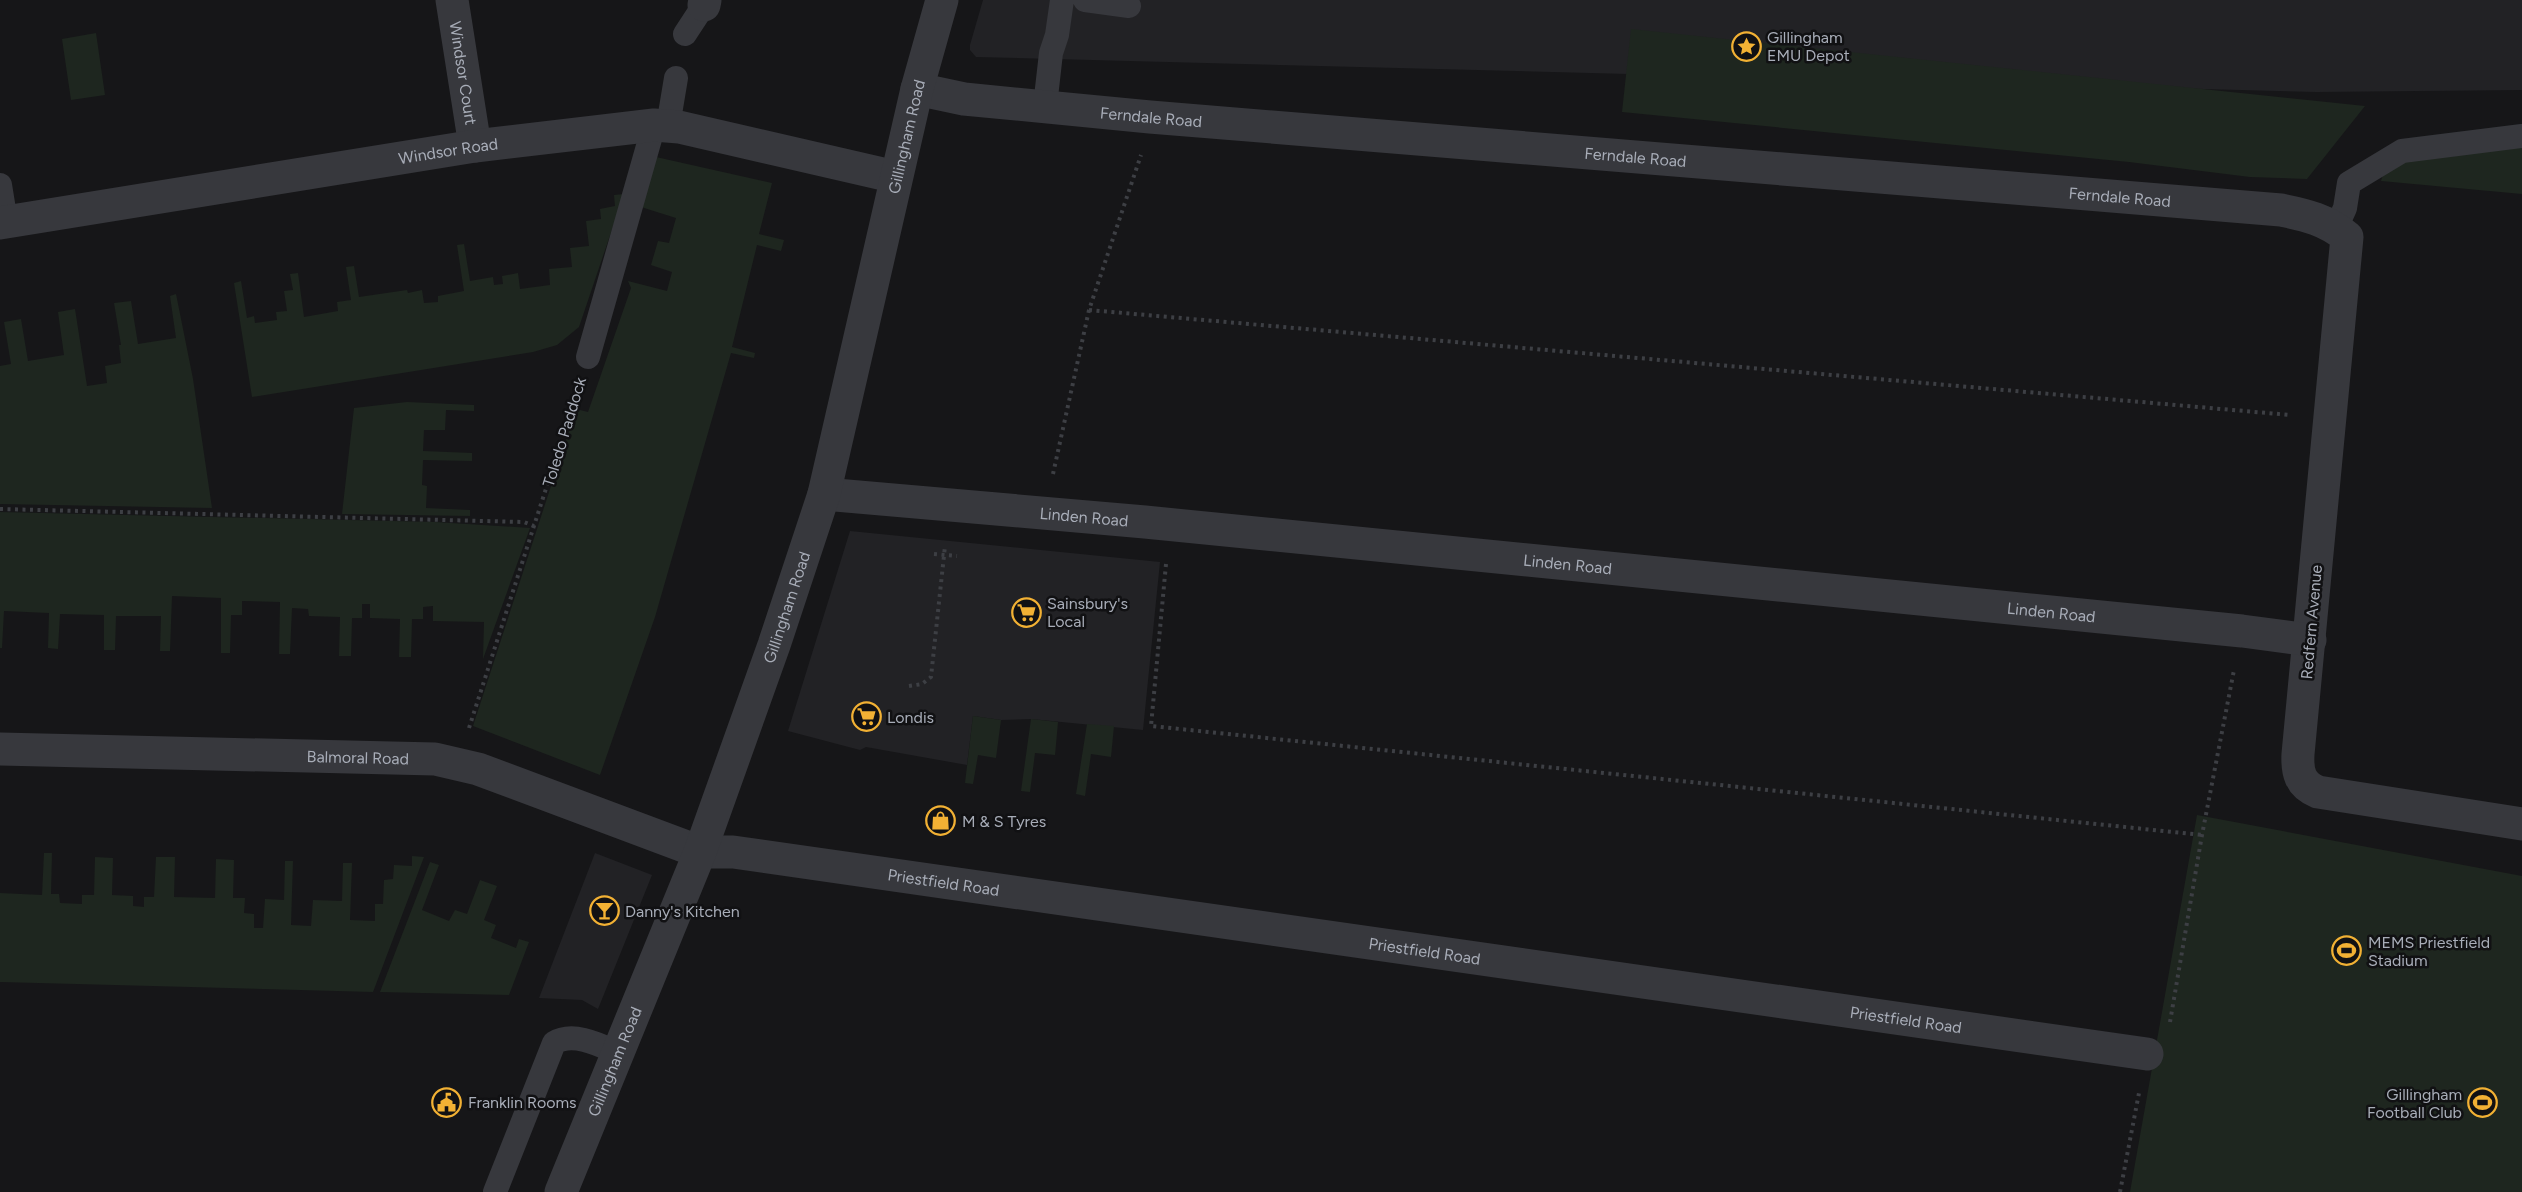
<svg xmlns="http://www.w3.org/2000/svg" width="2522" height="1192" viewBox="0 0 2522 1192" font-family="Figtree,sans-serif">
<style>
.built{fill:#222225}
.green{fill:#1e261f}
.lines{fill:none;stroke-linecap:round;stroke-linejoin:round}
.path{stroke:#3d3f44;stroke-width:4;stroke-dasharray:3 4.5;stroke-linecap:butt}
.service{stroke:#37383d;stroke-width:24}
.minor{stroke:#37383d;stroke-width:33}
.tertiary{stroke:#37383d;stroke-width:33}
.labels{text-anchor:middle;stroke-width:5;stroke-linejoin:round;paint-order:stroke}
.poi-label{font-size:16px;fill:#a8adb8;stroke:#111113;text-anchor:start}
.street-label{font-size:16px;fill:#a8adb8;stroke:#111113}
</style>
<rect width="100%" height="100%" fill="#161618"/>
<path class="built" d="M983,0H2522V90L2316,92L976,57L970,50V45Z
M850,531L1160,562L1143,730L1031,719L1001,720L973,716L967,765L866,747L860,750L788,731Z
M595,853L652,875L598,1009L582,1000L539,998Z"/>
<path class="green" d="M1631,29L2365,106L2307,179L2250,177L2129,162L1622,112Z
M96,33L105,95L71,100L62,39Z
M2522,147V194L2381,181L2387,162Z
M656,157L772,183L759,234L784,240L781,251L757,245L732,347L755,353L754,358L731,353L655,617L600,775L473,726L576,409L588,412L631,288L628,281L667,291L672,272L651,265L658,241L669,243L676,218L641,207Z
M624,194L579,327L557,345L533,352L252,397L234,283L241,281L247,318L254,316L255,323L277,320L276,312L287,311L284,291L293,290L290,274L298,273L304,317L338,311L337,302L351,300L346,267L354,266L359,297L407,290L408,293L422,290L424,303L438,302V296L464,291L457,245L464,244L470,281L493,277L494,285L503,284L502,276L518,273L520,289L550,285L549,269L572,267L570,248L589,246L586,221L601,219L600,209L615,206L614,195Z
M176,294L193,379L212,508L0,504V366L11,364L4,322L21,319L28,361L64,355L58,312L75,309L87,386L107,383L105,366L121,363L119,345H121L114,303L131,301L138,344L176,338L170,296Z
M407,402L474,405V411L446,410L445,430H424L423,451L472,453V461L423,460L422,485L427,486L426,508L470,510V516L342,514L354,408Z
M0,512L435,522L530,528L483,659L484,622L433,621V606L423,607V619H412L411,657H399L400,619L370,618V604H362V618H352L351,656H339L340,617L309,616L308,609L292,608L290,654H279L280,602L242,601V615H231L230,653H221V598L172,596L170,651H160L161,616H116L115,650H104V615L60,614L58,649L48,648L49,613L4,611L2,648H0Z
M973,716L1001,720L996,758L978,755L973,784L965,783Z
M1031,719L1058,722L1055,755L1035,753L1030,792L1021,791Z
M1087,724L1114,726L1111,757L1091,754L1085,796L1076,794Z
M2197,815L2522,876V1192H2130Z
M44,853H52L51,894H59L60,903L82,904V895H94L95,857L113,858L112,895L133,896V906L144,907V897H154L156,857H175L174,897L215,898L216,859L234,860L233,898H245L244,913L254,914V928H263L265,899L284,900L285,861H293L291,925L311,926L313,900L342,901L343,863H352L350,920L375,921V904H383L384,880L393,879L394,865L412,866V856L424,857L373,992L0,982V893L42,895Z
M430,862L439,865L422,910L449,921L455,910L467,914L480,880L497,886L484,920L496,925L491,938L516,948L519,939L529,942L509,995L380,992Z"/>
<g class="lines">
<path class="path" d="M1089,310L2290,415
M1053,474L1089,310L1141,155
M0,509L524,522L534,526
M934,554L957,556
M1166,564L1151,726L2202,835
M909,686L922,684L931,677L945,546
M469,728L578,389
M2170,1022L2202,835L2234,670
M2120,1192L2139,1093"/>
<path class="service" d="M1085,0L1129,6
M685,34L704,5
M1045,106L1051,53L1057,35L1062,0
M668,126L676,78
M0,185L6,222
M2336,228L2345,208L2349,183L2402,151L2522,136
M588,357L654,125
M495,1192L554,1043C573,1031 600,1045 618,1053"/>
<g class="minor">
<path id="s1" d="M452,0L475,146"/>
<path d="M704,5L705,0"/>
<path id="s2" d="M917,89L964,99L1150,117L2281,210C2306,215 2327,220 2347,237L2298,754C2297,772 2300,785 2318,792L2522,824"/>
<path id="s3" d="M0,223L475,146L654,125L679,127L896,177"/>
<path id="s4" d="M824,494L1145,522L2242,631L2310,640"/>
<path id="s5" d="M0,749L435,759L478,769L700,852H733L2147,1054"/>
</g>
<path class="tertiary" id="s6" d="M561,1192L700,852L774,645L824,494L917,89L942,0"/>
</g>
<defs>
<symbol id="sight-ring" viewBox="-11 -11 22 22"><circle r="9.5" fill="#111113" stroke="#f2b134" stroke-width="1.5"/><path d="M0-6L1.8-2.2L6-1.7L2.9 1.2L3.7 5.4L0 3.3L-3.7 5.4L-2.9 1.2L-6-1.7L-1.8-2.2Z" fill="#f2b134"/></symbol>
<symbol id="supermarket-ring" viewBox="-11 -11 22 22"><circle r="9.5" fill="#111113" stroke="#f2b134" stroke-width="1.5"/><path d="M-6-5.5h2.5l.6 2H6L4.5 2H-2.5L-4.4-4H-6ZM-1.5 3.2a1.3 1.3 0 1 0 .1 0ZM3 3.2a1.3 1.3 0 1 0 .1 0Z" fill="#f2b134"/></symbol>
<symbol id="shop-ring" viewBox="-11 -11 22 22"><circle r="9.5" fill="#111113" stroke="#f2b134" stroke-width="1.5"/><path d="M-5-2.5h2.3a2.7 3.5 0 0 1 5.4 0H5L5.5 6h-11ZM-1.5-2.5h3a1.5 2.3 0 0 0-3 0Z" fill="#f2b134"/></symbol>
<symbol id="bar-ring" viewBox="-11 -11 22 22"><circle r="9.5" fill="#111113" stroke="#f2b134" stroke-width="1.5"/><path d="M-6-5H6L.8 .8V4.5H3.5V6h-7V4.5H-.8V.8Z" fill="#f2b134"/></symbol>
<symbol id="stadium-ring" viewBox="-11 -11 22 22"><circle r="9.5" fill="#111113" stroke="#f2b134" stroke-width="1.5"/><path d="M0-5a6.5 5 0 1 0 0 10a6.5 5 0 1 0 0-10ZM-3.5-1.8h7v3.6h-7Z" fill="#f2b134"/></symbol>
<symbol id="civic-ring" viewBox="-11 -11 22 22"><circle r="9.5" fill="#111113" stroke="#f2b134" stroke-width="1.5"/><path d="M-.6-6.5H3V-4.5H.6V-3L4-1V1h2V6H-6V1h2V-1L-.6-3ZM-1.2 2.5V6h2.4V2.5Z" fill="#f2b134"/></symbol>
</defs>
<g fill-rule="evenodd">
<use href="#sight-ring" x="1730" y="30" width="33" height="33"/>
<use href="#supermarket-ring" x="1010" y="596" width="33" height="33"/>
<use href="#supermarket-ring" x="850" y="700" width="33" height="33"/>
<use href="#shop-ring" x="924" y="804" width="33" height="33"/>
<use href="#bar-ring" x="588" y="894" width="33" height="33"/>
<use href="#stadium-ring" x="2330" y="934" width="33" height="33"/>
<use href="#civic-ring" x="430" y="1086" width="33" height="33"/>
<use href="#stadium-ring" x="2466" y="1086" width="33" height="33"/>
</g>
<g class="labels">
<g class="poi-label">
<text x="1767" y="43">Gillingham<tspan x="1767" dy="18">EMU Depot</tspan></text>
<text x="1047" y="609">Sainsbury's<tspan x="1047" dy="18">Local</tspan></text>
<text x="887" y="723">Londis</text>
<text x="962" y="827">M &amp; S Tyres</text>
<text x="625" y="917">Danny's Kitchen</text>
<text x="2368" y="948">MEMS Priestfield<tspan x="2368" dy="18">Stadium</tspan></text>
<text x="2462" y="1100" text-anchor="end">Gillingham<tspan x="2462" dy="18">Football Club</tspan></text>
<text x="468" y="1108">Franklin Rooms</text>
</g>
<g class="street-label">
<text dy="6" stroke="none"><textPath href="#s1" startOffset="74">Windsor Court</textPath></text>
<text dy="6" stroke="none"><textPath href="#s2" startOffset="236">Ferndale Road</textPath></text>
<text dy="6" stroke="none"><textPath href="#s6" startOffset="1113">Gillingham Road</textPath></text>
<text dy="6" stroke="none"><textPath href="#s3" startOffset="454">Windsor Road</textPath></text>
<text dy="6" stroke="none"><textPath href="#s2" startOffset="722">Ferndale Road</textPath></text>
<text dy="6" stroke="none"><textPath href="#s2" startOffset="1208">Ferndale Road</textPath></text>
<text transform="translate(564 432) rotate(-73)" y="6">Toledo Paddock</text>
<text dy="6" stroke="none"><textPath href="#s4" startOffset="261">Linden Road</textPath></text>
<text dy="6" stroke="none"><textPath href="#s4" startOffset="747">Linden Road</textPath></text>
<text dy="6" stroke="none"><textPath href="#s6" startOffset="627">Gillingham Road</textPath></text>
<text dy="6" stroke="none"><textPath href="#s4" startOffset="1233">Linden Road</textPath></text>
<text transform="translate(2311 622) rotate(-85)" y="6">Redfern Avenue</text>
<text dy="6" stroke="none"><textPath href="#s5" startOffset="358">Balmoral Road</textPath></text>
<text dy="6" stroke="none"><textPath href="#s5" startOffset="962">Priestfield Road</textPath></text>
<text dy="6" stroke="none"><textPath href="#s5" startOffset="1448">Priestfield Road</textPath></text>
<text dy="6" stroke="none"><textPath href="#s5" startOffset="1934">Priestfield Road</textPath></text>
<text dy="6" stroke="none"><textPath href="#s6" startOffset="141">Gillingham Road</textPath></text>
</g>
</g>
</svg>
